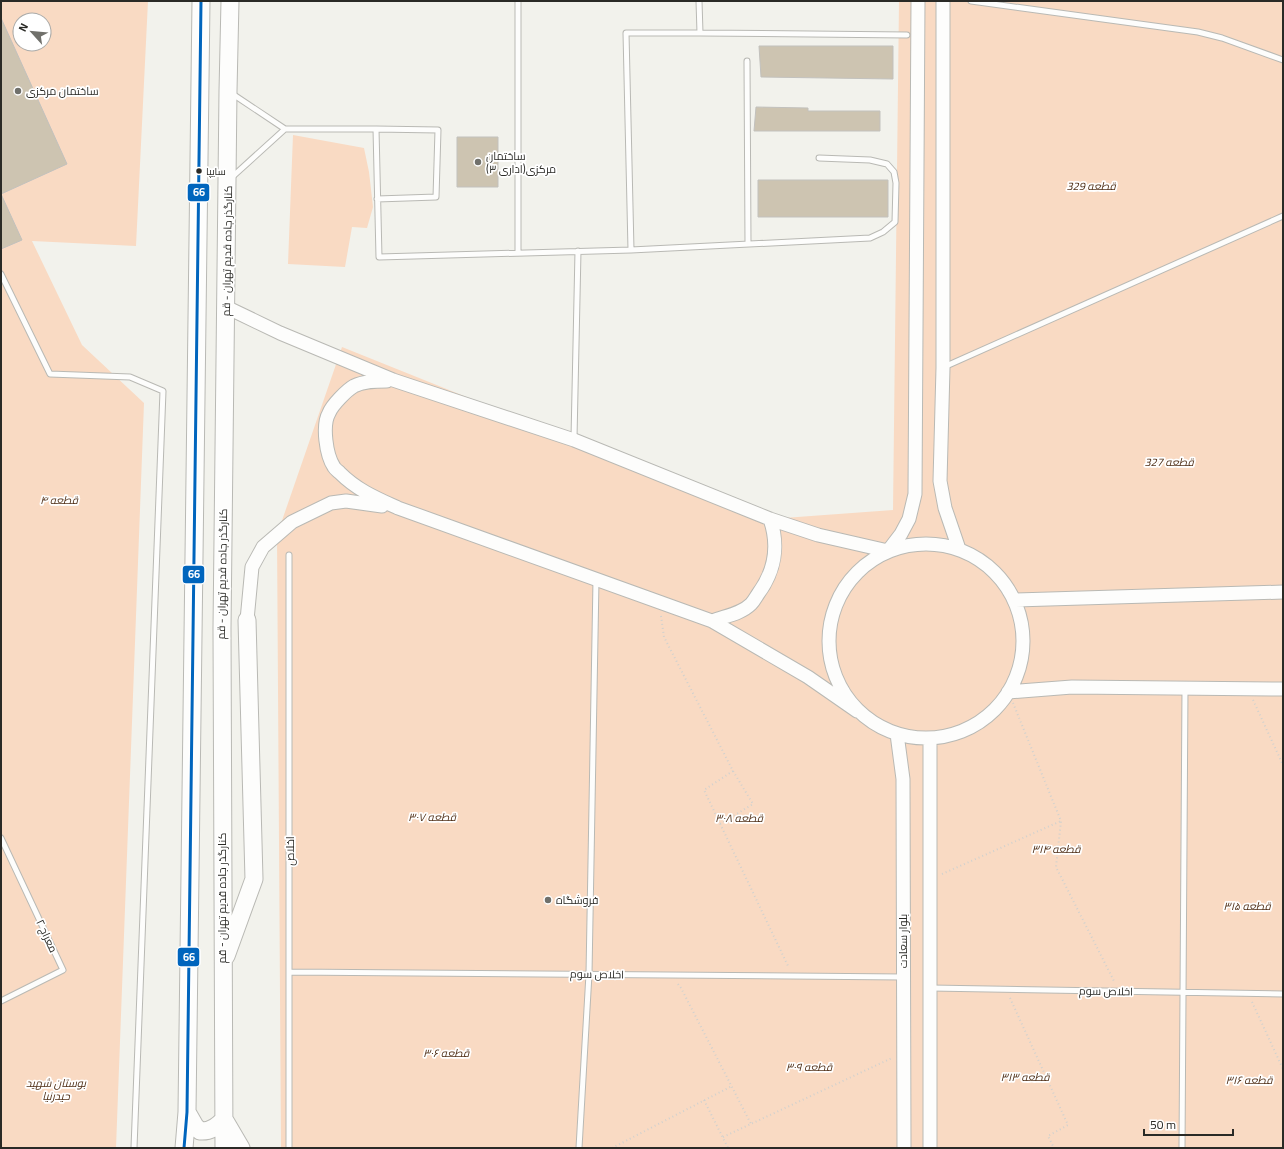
<svg xmlns="http://www.w3.org/2000/svg" width="1284" height="1149" viewBox="0 0 1284 1149" font-family="Georgia,Cairo,serif">
<style>
.green{fill:#f9dac3;fill-rule:evenodd}
.building{fill:#cdc4b1;stroke:#c2c1bd}
.lines{fill:none;stroke-linecap:round;stroke-linejoin:round}
.service-casing{stroke:#b9b9b4;stroke-width:7}
.tertiary-casing{stroke:#b9b9b4;stroke-width:15}
.trunk-casing{stroke:#b9b9b4;stroke-width:19}
.path{stroke:#d1d1ce;stroke-width:2;stroke-dasharray:1 3;stroke-linecap:butt}
.service{stroke:#fdfdfc;stroke-width:5}
.tertiary{stroke:#fdfdfc;stroke-width:13}
.trunk{stroke:#fdfdfc;stroke-width:17}
.bus-1-casing{stroke:#fff;stroke-width:6}
.bus-1{stroke:#0065bd;stroke-width:3}
.poi-dot{fill:#70706b;stroke:#fff;stroke-width:1.5}
.bus-dot{fill:#2a2a26;stroke:#fff;stroke-width:1.5}
.labels{text-anchor:middle;stroke-width:3.5;stroke-linejoin:round;paint-order:stroke}
.bus-label{font-size:10px;fill:#2a2a26;stroke:#fff;text-anchor:start}
.poi-label{font-size:11px;fill:#2a2a26;stroke:#fff;text-anchor:start}
.park-label{font-size:11px;font-style:italic;fill:#513119;stroke:#fff}
.street-label{font-size:11px;fill:#2a2a26;stroke:#fff}
.line-badge{stroke:#fff;stroke-width:1.5}
.badge-label{font-size:11px;text-anchor:middle;font-weight:bold;fill:#fff}
</style>
<rect width="100%" height="100%" fill="#f2f2ec"/>
<path class="green" d="M1,1H148L136,246L32,241L82,345L144,403L116,1148H1ZM20,20H44V44H20Z
M899,1H1283V1148H281L277,535L342,347L770,519L893,510Z
M293,135L364,148L369,172L373,207L367,228L352,227L345,267L288,264Z"/>
<path class="building" d="M1,18L67,164L1,194L22,240L1,249Z
M759,46H893V79L761,77Z
M756,107L808,108V111H880V131H754Z
M457,137H498V187H457Z
M758,180H888V217H758Z"/>
<g class="lines">
<defs>
<path id="service" d="M699,1L700,33
M971,1L1198,32L1222,38L1283,60
M747,61L748,244
M285,129H376L379,257L631,250L870,238L883,232L895,222L896,183L894,172L887,164L870,160L819,158
M376,129L438,130L436,197L377,199
M231,178L285,129L231,93
M631,250L626,33H700L907,35
M518,253V1
M1,274L50,374L130,377L163,391L134,1148
M944,367L1283,216
M574,438L578,251
M289,555V1148
M1,838L63,970L1,1001
M290,972L903,977
M931,988L1283,994
M579,1148L589,974L596,580
M1182,1148L1185,689"/>
<path id="tertiary" d="M943,1V368L940,481L945,508L959,549
M226,307L280,333L393,380L574,440L770,519L818,535L888,551L901,534L909,519L915,494L918,1
M387,381C376,381 364,381 354,386C347,390 332,405 329,413C322,425 326,455 334,467C335,469 338,471 340,473C357,490 376,498 398,508L712,621L808,677L857,711
M829 641a97 97 0 1 1 194 0a97 97 0 1 1-194 0Z
M1014,600L1283,592
M247,620L252,567L263,547L292,522L331,503L346,501L382,506
M712,621C725,616 741,614 751,604C754,601 756,597 758,594C775,571 779,545 770,519
M1008,692L1072,687L1283,689
M897,734L903,779L904,1148
M930,738V1148"/>
<path id="trunk" d="M226,956L254,879L247,620
M187,1112L195,1126L200,1131C210,1132 218,1126 224,1119L241,1148
M184,1148L187,1112L201,1
M224,1148L222,629L228,91L230,1"/>
</defs>
<use href="#service" class="service-casing"/>
<use href="#tertiary" class="tertiary-casing"/>
<use href="#trunk" class="trunk-casing"/>
<path class="path" d="M661,616L664,637L733,771L753,804L720,824
M1253,700L1283,765
M1013,703L1061,821L1056,867L1115,983
M733,771L704,790L789,968
M942,874L1061,821
M678,984L681,988L751,1124
M1010,998L1068,1125L1048,1136L1054,1148
M1252,1002L1283,1069
M704,1100L728,1148
M723,1137L892,1058
M612,1148L732,1086"/>
<use href="#service" class="service"/>
<use href="#tertiary" class="tertiary"/>
<use href="#trunk" class="trunk"/>
<defs>
<path id="bus-1" d="M184,1148L187,1112L201,1"/>
</defs>
<use href="#bus-1" class="bus-1-casing"/>
<use href="#bus-1" class="bus-1"/>
</g>
<g class="poi-dot">
<circle cx="18" cy="91" r="4"/>
<circle cx="478" cy="162" r="4"/>
<circle cx="548" cy="900" r="4"/>
</g>
<circle class="bus-dot" cx="199" cy="171" r="3.5"/>
<g class="labels">
<g class="bus-label">
<text x="206" y="175">سایپا</text>
</g>
<g class="poi-label">
<text x="26" y="95">ساختمان مرکزی</text>
<text x="486" y="160">ساختمان<tspan x="486" dy="13">مرکزی(اداری ۳)</tspan></text>
<text x="556" y="904">فروشگاه</text>
</g>
<g class="park-label">
<text x="1091" y="190">قطعه 329</text>
<text x="1169" y="466">قطعه 327</text>
<text x="59" y="504">قطعه ۴</text>
<text x="432" y="821">قطعه ۳۰۷</text>
<text x="739" y="822">قطعه ۳۰۸</text>
<text x="1056" y="853">قطعه ۳۱۴</text>
<text x="1247" y="910">قطعه ۳۱۵</text>
<text x="446" y="1057">قطعه ۳۰۶</text>
<text x="809" y="1071">قطعه ۳۰۹</text>
<text x="1025" y="1081">قطعه ۳۱۳</text>
<text x="1249" y="1084">قطعه ۳۱۶</text>
<text x="56" y="1087">بوستان شهید<tspan x="56" dy="13">حیدرنیا</tspan></text>
</g>
<g class="street-label">
<text transform="translate(227 251) rotate(-89)" y="4">کنارگذر جاده قدیم تهران - قم</text>
<text transform="translate(222 574) rotate(-89)" y="4">کنارگذر جاده قدیم تهران - قم</text>
<text transform="translate(290 851) rotate(-90)" y="4">اخلاص</text>
<text transform="translate(222 898) rotate(-90)" y="4">کنارگذر جاده قدیم تهران - قم</text>
<text transform="translate(47 936) rotate(65)" y="4">معراج ۲</text>
<text transform="translate(903 941) rotate(-90)" y="4">بلوار سعادت</text>
<text transform="translate(597 974) rotate(1)" y="4">اخلاص سوم</text>
<text transform="translate(1106 991) rotate(1)" y="4">اخلاص سوم</text>
</g>
</g>
<g class="line-badge">
<rect x="187" y="183" width="23" height="19" rx="4" fill="#0065bd"/>
<rect x="182" y="565" width="23" height="19" rx="4" fill="#0065bd"/>
<rect x="177" y="947" width="23" height="20" rx="4" fill="#0065bd"/>
</g>
<g class="badge-label">
<text x="199" y="196">66</text>
<text x="194" y="578">66</text>
<text x="189" y="961">66</text>
</g>
<rect width="1284" height="1149" fill="none" stroke="#2a2a26" stroke-width="4"/>
<g transform="translate(32 32) rotate(297)"><circle r="19" fill="#ffffff" stroke="#aaaaa8"/>
<path d="M0-3L7 15L0 10L-7 15Z" fill="#70706b"/>
<text y="-6" font-size="11" font-weight="bold" text-anchor="middle" fill="#2a2a26">N</text>
</g>
<path d="M1144 1129v6h89v-6" fill="none" stroke="#2a2a26" stroke-width="2"/>
<text x="1150" y="1129" font-size="12" fill="#2a2a26" stroke="#ffffff" stroke-width="3" paint-order="stroke">50 m</text>
</svg>
